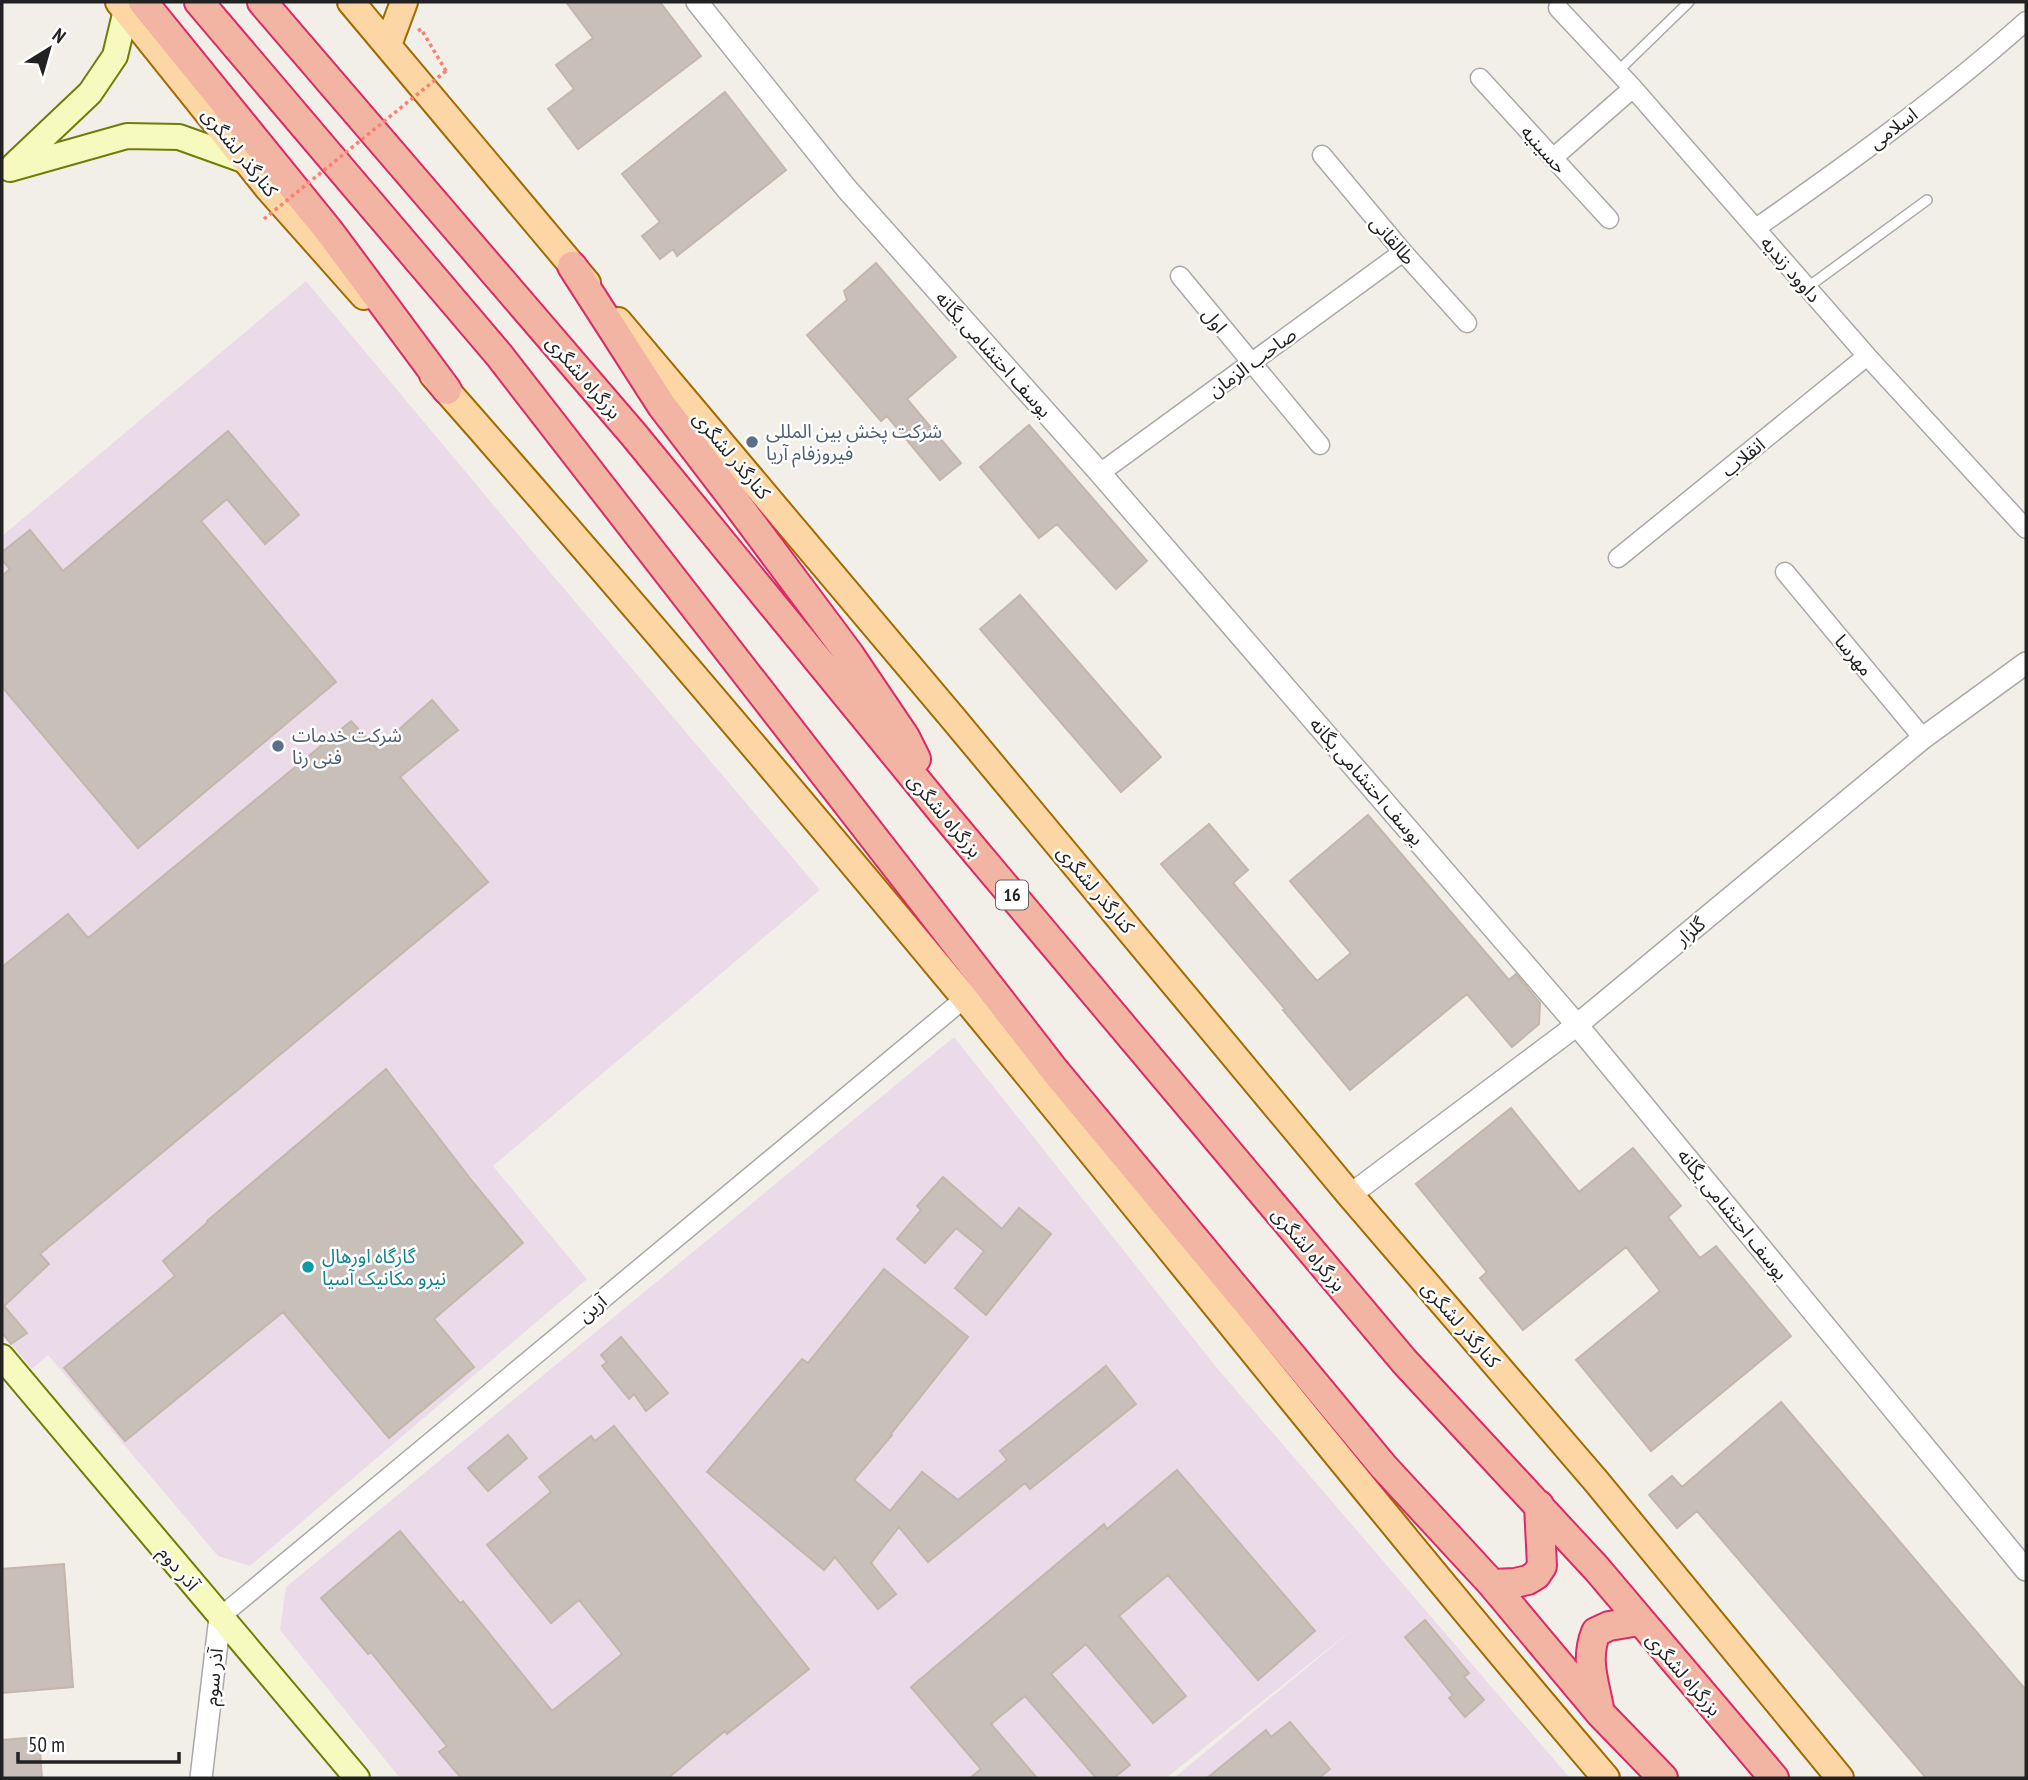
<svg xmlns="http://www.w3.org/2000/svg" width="2028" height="1780" viewBox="0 0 2028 1780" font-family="'PT Sans Narrow','Noto Sans Arabic',sans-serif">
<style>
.industrial{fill:#ebdbe8}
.building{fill:#c7bfb8;stroke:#c4b6ab;stroke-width:2}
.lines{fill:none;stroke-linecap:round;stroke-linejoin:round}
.service-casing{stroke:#a9a9a9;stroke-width:12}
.minor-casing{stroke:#a9a9a9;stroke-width:21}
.tertiary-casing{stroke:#a9a9a9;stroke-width:24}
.secondary-casing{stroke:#707d05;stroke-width:28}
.primary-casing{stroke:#a06b00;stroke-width:30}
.trunk-casing{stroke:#dc2a67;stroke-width:32}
.path{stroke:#fa8072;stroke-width:3.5;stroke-dasharray:3.5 3.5;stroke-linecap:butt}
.service{stroke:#fff;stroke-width:9}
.minor{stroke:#fff;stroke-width:18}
.tertiary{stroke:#fff;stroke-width:21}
.secondary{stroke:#f7fabf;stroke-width:24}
.primary{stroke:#fcd6a4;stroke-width:26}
.trunk{stroke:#f2b4a3;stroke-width:28}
.path-bridge{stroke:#fa8072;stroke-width:3.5;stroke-dasharray:3.5 3.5;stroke-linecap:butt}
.service-dot{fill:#5c6f8a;stroke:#fff;stroke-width:2.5}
.culture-dot{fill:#0f9aa8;stroke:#fff;stroke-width:2.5}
.labels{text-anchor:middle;stroke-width:5;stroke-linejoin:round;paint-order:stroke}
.shield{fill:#fff;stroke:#646464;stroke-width:2}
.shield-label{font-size:18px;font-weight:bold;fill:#222}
.street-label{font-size:19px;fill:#222;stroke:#fff}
.service-label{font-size:19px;fill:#4e5e75;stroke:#fff;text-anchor:start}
.culture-label{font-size:19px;fill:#0d838f;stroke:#fff;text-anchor:start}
</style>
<rect width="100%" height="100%" fill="#f2efe9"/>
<path class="industrial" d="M306,281L521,538L820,890L493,1166L587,1279L250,1566L218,1556L48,1355L32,1369L2,1333V536Z
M954,1037L1217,1368L1570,1778H1174L1358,1625L1166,1778H400L280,1630L286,1587Z"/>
<path class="building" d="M566,2H660L701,56L578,149L548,109L574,89L556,65L593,38Z
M725,92L786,170L677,256L673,249L660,259L642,236L660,222L622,174Z
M876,263L956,357L907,399L961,463L940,480L887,416L881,421L807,335L847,300L844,291Z
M1029,425L1147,561L1116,589L1057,524L1039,538L980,467Z
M228,431L299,515L265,544L227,499L201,521L336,682L138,848L2,687V576L10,569L2,560V552L30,530L63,571Z
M1020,595L1161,757L1121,792L980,629Z
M432,700L458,730L400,777L488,882L40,1254L49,1264L4,1306L27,1333L11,1344L2,1333V967L68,914L88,938L351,721L377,749Z
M1368,815L1509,980L1516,974L1540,1003L1539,1024L1512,1047L1467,994L1350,1090L1283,1010L1285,1009L1161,864L1209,824L1248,870L1233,883L1317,981L1351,953L1290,881Z
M386,1069L472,1181L523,1243L434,1319L474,1367L389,1438L283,1312L125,1441L64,1368L175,1276L163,1261L208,1222L207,1221Z
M1511,1108L1579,1192L1633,1148L1681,1206L1668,1217L1700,1258L1716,1246L1791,1336L1651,1451L1576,1360L1660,1291L1626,1247L1523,1330L1480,1278L1487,1272L1416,1184Z
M943,1177L1002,1229L1019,1208L1051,1234L986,1315L955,1288L984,1251L956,1228L925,1263L897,1239L921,1210L917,1206Z
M884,1269L968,1337L891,1434L892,1435L854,1480L890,1511L922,1472L958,1500L1007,1460L1000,1451L1106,1366L1136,1404L1030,1489L1025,1483L928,1562L899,1527L871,1563L896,1594L878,1609L835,1557L824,1570L707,1472L802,1359L808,1363Z
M621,1337L668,1393L646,1411L634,1394L629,1399L602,1366L607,1362L601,1355Z
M1781,1402L2026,1690V1778H1926L1697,1511L1677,1528L1649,1495L1672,1476L1682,1487Z
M614,1426L809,1669L727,1734L725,1731L668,1778H461L439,1752L447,1746L371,1652L368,1654L321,1598L400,1531L460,1603L463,1601L552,1711L622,1654L579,1600L551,1623L487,1545L551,1492L539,1477L591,1436L595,1441Z
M508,1435L527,1458L488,1491L468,1468Z
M1177,1470L1315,1631L1258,1680L1168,1575L1119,1616L1186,1696L1153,1723L1086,1644L1051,1674L1130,1765L1114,1778H1096L1025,1696L991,1724L1037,1778H970L981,1769L911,1687L1104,1524L1107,1529Z
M64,1564L73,1687L2,1693V1569Z
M1425,1620L1469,1673L1464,1677L1484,1700L1465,1717L1449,1698L1453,1695L1405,1637Z
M1290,1722L1330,1769L1319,1778H1207L1266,1730L1271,1737Z
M39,1737L42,1778H2V1740Z"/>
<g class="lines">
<defs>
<path id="service" d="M1617,72L1689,2
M1808,287L1927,200"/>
<path id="minor" d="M1558,8L1633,88L1867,356L2026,529
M1480,78L1609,219
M1322,155L1403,252L1467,323
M1553,158L1633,88
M1756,228C1849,163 1942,96 2026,21
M1180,276L1320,445
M1100,473L1403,252
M1618,558L1867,356
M1785,572L1923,738
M220,1617L965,998"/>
<path id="tertiary" d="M697,2L846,188L1100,473L1577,1025L2026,1570
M1350,1195L1577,1025L1923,738L2026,663
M201,1778L220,1617"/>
<path id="secondary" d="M14,165L90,93L115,56L126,10
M10,169L127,136L179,137L246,161
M2,1357L357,1778"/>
<path id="primary" d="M119,2L268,188L364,296
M351,2L587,283
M388,45L404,2
M618,321L952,717L1350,1195L1596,1481L1840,1778
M433,375C614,580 790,787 964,997C1179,1257 1387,1522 1606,1778"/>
<path id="trunk" d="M143,2L329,231L447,390
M199,2L499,355L1055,1071L1383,1466L1492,1584L1600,1713L1663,1778
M262,2L634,435L944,814L1404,1361L1597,1569L1774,1778
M572,266L662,406L731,496L849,654L905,737L916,759
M1492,1584L1515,1583L1528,1580L1536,1575L1542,1566L1539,1505
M1599,1708C1594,1681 1585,1659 1596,1632L1609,1626L1639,1621"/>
</defs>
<use href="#service" class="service-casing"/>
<use href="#minor" class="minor-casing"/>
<use href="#tertiary" class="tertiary-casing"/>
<use href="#secondary" class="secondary-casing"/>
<use href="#primary" class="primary-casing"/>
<use href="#trunk" class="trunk-casing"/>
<path class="path" d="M418,31L421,29L446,71"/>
<use href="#service" class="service"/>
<use href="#minor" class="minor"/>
<use href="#tertiary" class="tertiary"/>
<use href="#secondary" class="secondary"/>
<use href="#primary" class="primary"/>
<use href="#trunk" class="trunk"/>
<path class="path-bridge" d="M264,219L446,71"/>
</g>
<g class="service-dot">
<circle cx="752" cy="442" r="7"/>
<circle cx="278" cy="746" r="7"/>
</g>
<circle class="culture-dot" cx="308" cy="1267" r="7"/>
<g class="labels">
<rect class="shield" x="996" y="880.5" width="32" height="29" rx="5"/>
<g class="shield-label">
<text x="1012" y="901">16</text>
</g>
<g class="street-label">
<text transform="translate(1893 128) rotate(-37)" y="7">اسلامی</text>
<text transform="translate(1544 149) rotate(48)" y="7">حسینیه</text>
<text transform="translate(240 152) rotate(51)" y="7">کنارگذر لشگری</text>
<text transform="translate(1393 240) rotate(49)" y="7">طالقانی</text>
<text transform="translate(1791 269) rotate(49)" y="7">داوود زندیه</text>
<text transform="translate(1215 320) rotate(51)" y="7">اول</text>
<text transform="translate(994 354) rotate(48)" y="7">یوسف احتشامی یگانه</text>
<text transform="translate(1252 362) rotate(-36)" y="7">صاحب الزمان</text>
<text transform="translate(584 377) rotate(49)" y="7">بزرگراه لشگری</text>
<text transform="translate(732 455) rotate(50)" y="7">کنارگذر لشگری</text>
<text transform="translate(1743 457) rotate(-39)" y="7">انقلاب</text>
<text transform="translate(1854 655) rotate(50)" y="7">مهرسا</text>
<text transform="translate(1367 781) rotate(49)" y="7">یوسف احتشامی یگانه</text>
<text transform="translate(945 815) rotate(50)" y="7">بزرگراه لشگری</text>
<text transform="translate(1096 889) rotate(50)" y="7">کنارگذر لشگری</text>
<text transform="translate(1690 931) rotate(-40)" y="7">گلزار</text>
<text transform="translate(1733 1214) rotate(51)" y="7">یوسف احتشامی یگانه</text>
<text transform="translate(1309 1249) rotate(50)" y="7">بزرگراه لشگری</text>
<text transform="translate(592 1308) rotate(-40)" y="7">آرین</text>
<text transform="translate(1461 1324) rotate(49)" y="7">کنارگذر لشگری</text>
<text transform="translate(179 1568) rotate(50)" y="7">آذر دوم</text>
<text transform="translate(1684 1674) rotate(49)" y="7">بزرگراه لشگری</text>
<text transform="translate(213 1677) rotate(-84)" y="7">آذر سوم</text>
</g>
<g class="service-label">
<text x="766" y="438">شرکت پخش بین المللی<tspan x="766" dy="22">فیروزفام آریا</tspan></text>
<text x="292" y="742">شرکت خدمات<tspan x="292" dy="22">فنی رنا</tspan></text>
</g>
<g class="culture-label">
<text x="322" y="1263">گارگاه اورهال<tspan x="322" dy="22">نیرو مکانیک آسیا</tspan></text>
</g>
</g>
<rect width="2028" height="1780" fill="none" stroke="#222222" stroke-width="7"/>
<g transform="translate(49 49) rotate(37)" stroke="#ffffff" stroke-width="5" paint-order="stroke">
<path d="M0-5L12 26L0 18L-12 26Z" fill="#222222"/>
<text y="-10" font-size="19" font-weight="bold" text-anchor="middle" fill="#222222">N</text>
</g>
<path d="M18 1752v10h161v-10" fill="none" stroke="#222222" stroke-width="3.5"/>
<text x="28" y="1752" font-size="21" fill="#222222" stroke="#ffffff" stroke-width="5" paint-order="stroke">50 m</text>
</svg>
